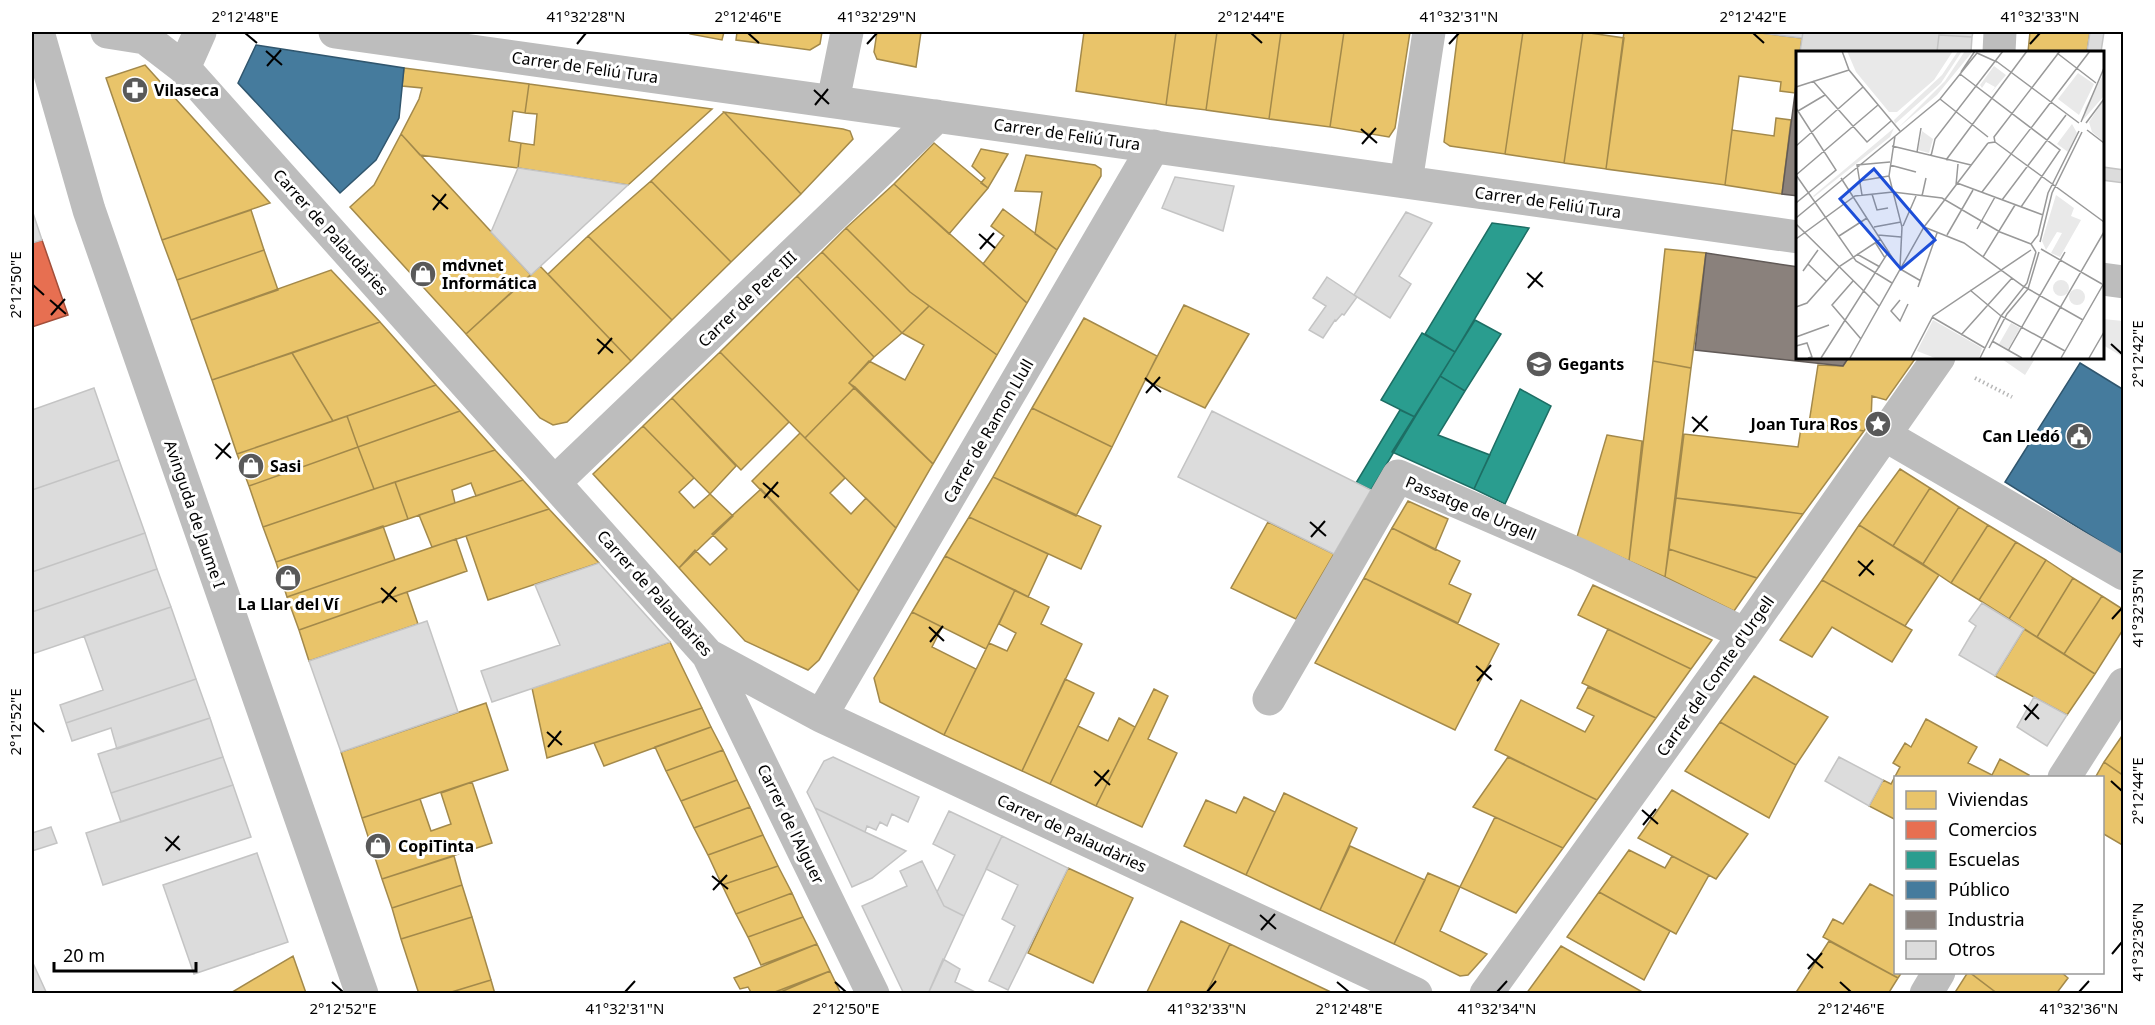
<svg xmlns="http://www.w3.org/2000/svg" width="2155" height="1025" viewBox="0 0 2155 1025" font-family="'Noto Sans',sans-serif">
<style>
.green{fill:#e9e9e9}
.homes{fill:#e9c46a;stroke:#a3894a;stroke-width:1.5}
.shops{fill:#e76f51;stroke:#a24e39;stroke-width:1.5}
.schools{fill:#2a9d8f;stroke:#1d6e64;stroke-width:1.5}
.public{fill:#457b9d;stroke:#30566e;stroke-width:1.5}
.industry{fill:#8a817c;stroke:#615a57;stroke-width:1.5}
.building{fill:#dcdcdc;stroke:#c4c4c4;stroke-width:1.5}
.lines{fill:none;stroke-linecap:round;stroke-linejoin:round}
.path{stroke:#b8b8b8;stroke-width:4;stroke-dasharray:1.5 3;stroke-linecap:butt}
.minor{stroke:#bdbdbd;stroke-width:33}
.ticks{fill:none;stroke:#000;stroke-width:2}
.labels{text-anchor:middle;stroke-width:6;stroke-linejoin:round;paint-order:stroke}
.street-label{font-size:16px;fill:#000;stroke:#fff}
.poi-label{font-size:16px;font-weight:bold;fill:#000;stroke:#fff;text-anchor:start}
.inset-road{fill:none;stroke:#999;stroke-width:1.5}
.view{fill:#1d4ed8;fill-opacity:0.15;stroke:#1d4ed8;stroke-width:3}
.inset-edge{fill:none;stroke:#000;stroke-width:3}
.neatline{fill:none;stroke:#000;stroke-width:2}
.ticks-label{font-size:15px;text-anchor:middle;fill:#000}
</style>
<rect width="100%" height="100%" fill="#fff"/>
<path class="green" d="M2103,319L2123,321V357L2103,345Z
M1999,357H2036L2025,375Z"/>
<path class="homes" d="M690,32H724L722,40L690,34Z
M737,32H822L820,44L810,50L736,40Z
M877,32H921L916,67L877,59L874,52Z
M1084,32H1176L1166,105L1076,91Z
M1176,32H1217L1206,110L1166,105Z
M1217,32H1281L1269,119L1206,110Z
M1281,32H1344L1330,127L1269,119Z
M1344,32H1410L1395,128L1389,137L1330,127Z
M1458,32H1523L1505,154L1450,146L1444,142Z
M1523,32H1583L1564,163L1505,154Z
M1583,32L1624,38L1606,169L1564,163Z
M1624,32H1752L1802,38L1800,52H1798L1795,93L1780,91L1781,82L1739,76L1725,185L1606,169Z
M2030,32H2090L2087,52H2028Z
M145,65L270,203L162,240L106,78Z
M404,68L529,84L525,113L513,111L509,141L521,143L518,168L420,155L401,134L419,99L422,88L402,86Z
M529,84L712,109L628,185L518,168L521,143L534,145L537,114L525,113Z
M724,112L843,129L850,131L853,139L801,194Z
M724,112L801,194L731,262L651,181Z
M1776,118L1791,120L1782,194L1725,185L1732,130L1774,136Z
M401,134L531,275L466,334L350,207L374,185Z
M934,143L988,188L949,234L894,184Z
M981,149L1008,154L988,188L981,183L985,178L972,166Z
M1026,155L1095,165L1101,169V176L1057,250L1035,234L1042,192L1015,191Z
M651,181L731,262L672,320L588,236Z
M894,184L1027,303L997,355L910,292L846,228Z
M1003,209L1057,250L1027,303L983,264L1004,236L991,226Z
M251,210L264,250L177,280L162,240Z
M846,228L910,292L929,306L902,333L822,252Z
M588,236L672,320L631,361L548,274Z
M1665,249L1706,253L1691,368L1653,361Z
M264,250L278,290L191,320L177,280Z
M822,252L902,333L874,357L797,276Z
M540,266L631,361L567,422L553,425L540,418L466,334Z
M331,270L380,322L212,380L191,320Z
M797,276L874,357L849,383L855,387L805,438L720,352Z
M1184,305L1249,334L1205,408L1145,380Z
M929,306L997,355L933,464L849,383L869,361L905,380L924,345L902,333Z
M1084,318L1157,356L1112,447L1032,408Z
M380,322L436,385L333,421L292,353Z
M720,352L789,422L741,470L672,398Z
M292,353L333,421L237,454L212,380Z
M1849,357L1915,359L1886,400L1872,396L1871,421L1864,431L1809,423L1818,365L1843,366Z
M1653,361L1691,368L1665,577L1629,561Z
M436,385L460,411L358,447L347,416Z
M855,387L933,464L896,528L805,438Z
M672,398L736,466L710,494L643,426Z
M1032,408L1112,447L1076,516L993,477Z
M460,411L495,450L374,489L358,447Z
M347,416L358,447L249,486L237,454Z
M1802,422L1864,431L1803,514L1676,498L1684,434L1798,447Z
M643,426L694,478L679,492L694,508L710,494L733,516L679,568L593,474Z
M800,433L845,478L830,493L851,514L866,498L896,528L859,591L752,481Z
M1607,435L1642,441L1629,561L1577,537Z
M358,447L374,489L263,527L249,486Z
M495,450L523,480L476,496L471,483L452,490L455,503L408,519L395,482Z
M1900,469L1930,488L1893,546L1859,525Z
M993,477L1101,526L1081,569L969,517Z
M523,480L549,509L432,547L419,515Z
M395,482L408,519L276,562L263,527Z
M1930,488L1959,507L1923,564L1893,546Z
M761,489L859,591L819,660L808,670L745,641L679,568L695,550L710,565L727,549L712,534Z
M1676,498L1744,506L1803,514L1757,578L1669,549Z
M1408,501L1448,519L1435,550L1392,528Z
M1959,507L1988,525L1951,583L1923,564Z
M549,509L599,563L488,600L466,536Z
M969,517L1048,554L1028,597L945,556Z
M1268,522L1334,554L1296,619L1231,588Z
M1859,525L1939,575L1905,626L1822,580Z
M1988,525L2016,542L1979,600L1951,583Z
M383,526L395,560L287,597L276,562Z
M1392,528L1460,561L1449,584L1471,594L1458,623L1364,578Z
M456,539L467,571L299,630L287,597Z
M2016,542L2046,560L2009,619L1979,600Z
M1669,549L1690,556L1757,578L1734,611L1665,577Z
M945,556L1015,590L986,649L912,612Z
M2046,560L2073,578L2037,637L2009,619Z
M1364,578L1499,644L1455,730L1315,663Z
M2073,578L2102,596L2064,654L2037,637Z
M1822,580L1912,630L1892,662L1832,627L1812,657L1780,640Z
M1593,585L1634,604L1712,640L1691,669L1578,615Z
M1015,590L1049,607L1041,624L1082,644L1022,771L944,735L989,643L1007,651L1016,633L999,624Z
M407,592L418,624L309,661L299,630Z
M2102,596L2124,610V628L2095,674L2064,654Z
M912,612L942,627L932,647L976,669L944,735L880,702L874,678Z
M1608,629L1691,669L1656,718L1582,683Z
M2024,629L2095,674L2067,715L1995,676Z
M670,642L702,708L547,758L532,688Z
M1754,676L1828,717L1796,765L1720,722Z
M1065,679L1094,693L1050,784L1022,771Z
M1588,687L1656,718L1597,800L1495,750L1521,700L1585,732L1594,716L1577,708Z
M1154,689L1168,696L1148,739L1177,753L1142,827L1096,806Z
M486,703L508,770L362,818L341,752Z
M702,708L711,727L604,766L594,743Z
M1119,718L1135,727L1096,806L1050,784L1078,726L1108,741Z
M1926,719L1977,747L1968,763L1992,775L2000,759L2029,775L2027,778H1896V820L1869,806L1883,780L1891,784L1900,767L1893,763L1905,743L1911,747Z
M1720,722L1796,765L1769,818L1685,771Z
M711,727L723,750L666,771L655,747Z
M2124,733V776L2104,762Z
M723,750L737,780L681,801L666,771Z
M1508,757L1597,800L1563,848L1473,807Z
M2104,762L2124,776V846L2102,833V778H2095Z
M737,780L750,807L694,828L681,801Z
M472,782L492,843L382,879L362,818L420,799L431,831L451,824L441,793Z
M1672,790L1748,834L1716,879L1638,838Z
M1284,793L1357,828L1320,910L1246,875Z
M1244,797L1275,812L1246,875L1184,846L1206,800L1236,813Z
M750,807L763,835L708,855L694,828Z
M1495,817L1563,848L1516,913L1460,887Z
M763,835L778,866L722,885L708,855Z
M1350,846L1425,880L1394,944L1320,910Z
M1629,850L1665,868L1672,856L1709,875L1676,934L1599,892Z
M454,856L462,885L392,908L382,879Z
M778,866L792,893L736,914L722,885Z
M1068,868L1133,898L1093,983L1028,953Z
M1428,873L1460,887L1440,931L1487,954L1468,975L1460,976L1394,944Z
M1870,884L1896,897V972H1902L1898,978L1823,937L1833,919L1843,924Z
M462,885L472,917L401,939L392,908Z
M1599,892L1670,931L1644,980L1567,937Z
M792,893L803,917L748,937L736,914Z
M472,917L491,980L445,994H419L401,939Z
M803,917L817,944L761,965L748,937Z
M1181,921L1230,944L1206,994H1146Z
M1829,941L1898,978L1888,994H1795Z
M817,944L830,971L776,994H752L748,987L740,989L734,978Z
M1230,944L1335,994H1206Z
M1561,946L1646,994H1526Z
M293,956L306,993L229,994Z
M830,971L841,994L775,992Z
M1968,972H1969L1998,994H1954Z
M1969,972H2061L2068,978L2056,994H1998Z
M491,980L495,994H445Z"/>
<path class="shops" d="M42,240L68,315L32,327V243Z"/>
<path class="schools" d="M1492,223L1529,228L1455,352L1425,334Z
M1475,320L1501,334L1465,391L1440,376Z
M1422,333L1455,352L1415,417L1381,400Z
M1440,376L1465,391L1438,435L1490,455L1474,489L1392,452Z
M1520,389L1551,406L1505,504L1474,489Z
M1400,410L1415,417L1371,490L1356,483Z"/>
<path class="public" d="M256,45L404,68L399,118L376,160L340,193L238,83Z
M2080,363L2124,390L2122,555L2005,482Z"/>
<path class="industry" d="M1798,70V196L1782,194Z
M1706,253L1798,267V357H1849L1843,366L1695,350Z"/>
<path class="building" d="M1752,32H1803L1802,38Z
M1803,32H1973L1972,37L1939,35L1937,52H1800Z
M2090,32H2104L2101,52H2087Z
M1939,35L1972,37L1971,52H1937Z
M2103,167L2124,170V183L2102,180Z
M518,168L559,174L628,185L531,275L491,232Z
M1175,177L1234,186L1223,231L1162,208Z
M32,210L42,240L32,243Z
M1406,212L1432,223L1399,276L1411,284L1390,318L1354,295Z
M1327,277L1357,297L1344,315L1342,314L1336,321L1335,320L1323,338L1309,330L1326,306L1313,298Z
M94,388L119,460L32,490V410Z
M1212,411L1371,490L1334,554L1178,477Z
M119,460L145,533L32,572V490Z
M145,533L157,569L32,612V572Z
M599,563L670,642L492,702L481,671L560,645L535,585Z
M157,569L171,607L32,654V612Z
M1982,603L2024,629L1995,676L1959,655L1976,626L1969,621Z
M171,607L196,679L66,723L60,705L103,690L84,636Z
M427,621L458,712L341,752L309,661Z
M196,679L210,718L117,749L111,728L72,741L66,723Z
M2034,697L2067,715L2047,746L2017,727Z
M210,718L223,757L111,793L98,754Z
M223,757L233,785L121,822L111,793Z
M833,757L919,797L908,822L892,814L887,826L880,822L876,830L867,826L865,832L815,808L807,792L824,761Z
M1839,757L1883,780L1869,806L1825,781Z
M233,785L251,837L103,885L86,833Z
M815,808L865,832L906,851L872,878L852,887Z
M949,811L1002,836L964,916L944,906L937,892L955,855L933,844Z
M51,827L57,843L32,851V833Z
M1002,836L1068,868L1008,990L989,981L1015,926L1002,919L1018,885L986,869Z
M257,853L288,942L194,974L163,885Z
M922,861L944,906L964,916L928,994H904L862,906L907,886L900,871Z
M943,959L960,969L955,982L979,994H928Z
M32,961L47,994H32Z"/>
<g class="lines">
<path class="path" d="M1975,378L2012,397"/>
<path class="minor" d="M38,32L89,210L362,994
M107,32L145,38L184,68L708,655L821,716L1416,994
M335,32L1798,237
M1999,52L2000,32
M184,68L200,32
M833,101L847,32
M1406,182L1429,32
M2102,279L2124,282
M1883,434L2124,574
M555,482L937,116
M708,655L873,994
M1269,699L1398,476L1580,555L1745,634
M821,716L1154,146
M2064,778L2124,684
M1486,994L1745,634L1939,357
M1926,994L1939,972"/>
</g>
<path class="ticks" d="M245,33L257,43M748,33L759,43M1251,33L1262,43M1753,33L1764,43M577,44L586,33M867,44L877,33M1449,44L1459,33M2030,44L2040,33M266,51L282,65M267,66L281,50M814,90L829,104M815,105L828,89M1361,129L1377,143M1362,144L1376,128M432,195L448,209M433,210L446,194M979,234L995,248M980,249L994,233M1527,273L1543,287M33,285L44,295M1528,288L1542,272M50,300L66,314M51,315L65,299M597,339L613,353M2111,344L2122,354M598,354L612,338M1145,378L1161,392M1146,393L1160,377M1692,417L1708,431M1693,432L1707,416M215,444L231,458M216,459L230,443M763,483L779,497M764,498L778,482M1310,522L1326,536M1311,537L1325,521M1858,561L1874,575M1859,576L1873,560M381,588L397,602M382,603L396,587M2112,619L2122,608M929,627L944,641M930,642L943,626M1476,666L1492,680M1477,681L1491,665M2024,705L2039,719M2025,720L2038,704M33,722L44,732M547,732L562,745M548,747L561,731M1094,771L1110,785M2111,781L2122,791M1095,786L1109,770M1642,810L1658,824M1643,825L1656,809M165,837L180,850M166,851L179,836M712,876L728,889M713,890L727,875M1260,915L1276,929M1261,930L1275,914M1807,954L1823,968M2112,954L2122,942M1808,969L1822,953M332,982L343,992M835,982L846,992M1337,982L1349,992M1840,982L1851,992M625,992L635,981M1207,992L1216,981M1497,992L1507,981M2079,992L2089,981"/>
<defs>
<symbol id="pharmacy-disc" viewBox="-11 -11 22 22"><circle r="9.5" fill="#595959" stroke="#fff"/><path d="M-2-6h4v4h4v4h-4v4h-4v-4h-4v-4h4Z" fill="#fff"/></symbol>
<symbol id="shop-disc" viewBox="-11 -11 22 22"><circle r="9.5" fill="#595959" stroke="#fff"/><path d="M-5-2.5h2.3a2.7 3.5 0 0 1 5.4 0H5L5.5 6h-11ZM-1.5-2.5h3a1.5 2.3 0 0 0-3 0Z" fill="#fff"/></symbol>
<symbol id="school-disc" viewBox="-11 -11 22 22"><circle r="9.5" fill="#595959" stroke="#fff"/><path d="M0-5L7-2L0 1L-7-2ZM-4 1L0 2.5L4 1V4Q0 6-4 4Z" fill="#fff"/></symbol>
<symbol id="sight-disc" viewBox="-11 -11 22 22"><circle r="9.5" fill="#595959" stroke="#fff"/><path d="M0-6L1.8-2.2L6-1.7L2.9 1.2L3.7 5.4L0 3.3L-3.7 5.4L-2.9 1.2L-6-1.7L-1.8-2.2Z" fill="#fff"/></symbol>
<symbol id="civic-disc" viewBox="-11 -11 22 22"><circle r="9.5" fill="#595959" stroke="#fff"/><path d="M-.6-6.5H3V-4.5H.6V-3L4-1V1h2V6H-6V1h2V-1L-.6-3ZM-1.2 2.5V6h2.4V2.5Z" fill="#fff"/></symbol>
</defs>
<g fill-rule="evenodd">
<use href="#pharmacy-disc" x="120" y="75" width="30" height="30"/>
<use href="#shop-disc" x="408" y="259" width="30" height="30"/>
<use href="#school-disc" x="1524" y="349" width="30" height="30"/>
<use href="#sight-disc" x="1863" y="409" width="30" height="30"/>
<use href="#civic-disc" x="2064" y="421" width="30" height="30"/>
<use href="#shop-disc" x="236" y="451" width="30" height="30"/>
<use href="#shop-disc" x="273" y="563" width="30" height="30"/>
<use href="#shop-disc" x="363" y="831" width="30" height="30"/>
</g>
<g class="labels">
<g class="street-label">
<text transform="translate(585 67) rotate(8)" y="6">Carrer de Feliú Tura</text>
<text transform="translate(1067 134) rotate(8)" y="6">Carrer de Feliú Tura</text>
<text transform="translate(1548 202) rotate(8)" y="6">Carrer de Feliú Tura</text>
<text transform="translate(331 232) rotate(48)" y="6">Carrer de Palaudàries</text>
<text transform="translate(747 299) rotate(-44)" y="6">Carrer de Pere III</text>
<text transform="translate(988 431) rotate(-60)" y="6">Carrer de Ramon Llull</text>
<text transform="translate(1471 508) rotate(23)" y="6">Passatge de Urgell</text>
<text transform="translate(195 514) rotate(71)" y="6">Avinguda de Jaume I</text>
<text transform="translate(655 593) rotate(48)" y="6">Carrer de Palaudàries</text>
<text transform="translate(1715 676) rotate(-55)" y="6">Carrer del Comte d'Urgell</text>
<text transform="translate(791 824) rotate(64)" y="6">Carrer de l'Alguer</text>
<text transform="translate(1072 833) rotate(25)" y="6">Carrer de Palaudàries</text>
</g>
<g class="poi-label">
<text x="154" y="96">Vilaseca</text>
<text x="442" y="271">mdvnet<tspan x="442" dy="18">Informática</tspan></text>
<text x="1558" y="370">Gegants</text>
<text x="1858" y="430" text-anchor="end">Joan Tura Ros</text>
<text x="2060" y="442" text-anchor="end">Can Lledó</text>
<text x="270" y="472">Sasi</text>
<text x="288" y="610" text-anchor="middle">La Llar del Ví</text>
<text x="398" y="852">CopiTinta</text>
</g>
</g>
<g transform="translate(1796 51)">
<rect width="308" height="308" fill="#fff"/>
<path d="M51,0H157L138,29L101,61H93L60,21ZM162,0H166L145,32L99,73L98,69L146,24ZM169,0H177L141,44L102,77L149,30ZM198,15L210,24L194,43L199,36L190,31L186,37L184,34ZM282,22L298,33L283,64L262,48ZM307,24V46L287,69L289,57ZM307,50V90L296,81L293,71ZM276,73L281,82L272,101L261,93ZM98,77L94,86L18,146L17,145ZM126,80L137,88L133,102L122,99ZM260,144L278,157L275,165L285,169L264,206L255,202L266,182L261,181L250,199L246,190ZM257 237a8 8 0 1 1 16 0a8 8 0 1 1-16 0ZM273 246a8 8 0 1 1 16 0a8 8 0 1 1-16 0ZM137,269L186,297L183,307H139L121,300ZM215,272L224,277L212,298L203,293Z" fill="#e9e9e9"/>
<path class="inset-road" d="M46,0L53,19L104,80M261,2L300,32M200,10L283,72M165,21L179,0M164,23L264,99L225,156M17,30L71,91L95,70M0,36L53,19M144,48L192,86M0,57L40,119L0,152M2,60L29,44M285,71L308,17M290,72L308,48M291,79L308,92M99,85L93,125L106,176L104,216M199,91L308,171M192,92L199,91L198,86L264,0M0,95L67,36M96,95L175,114M121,101L125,77M135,105L139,88L207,0M150,109L231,0M94,114L120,121M0,124L60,210L96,232M0,124L82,54M45,127L101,214M63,130L93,125M161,132L247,164M160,134L162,113M186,141L294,0M76,143L81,159L92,157M66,144L61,114L94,111M126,145L130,127M206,149L270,64M0,167L144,48L181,2L201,11M0,173L83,255M107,175L120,145M78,176L105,171M128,176L168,192L227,235L287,269M181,178L199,146M82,184L105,186M151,184L177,139M43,185L71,167M0,188L59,145L97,141L146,147L204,181L235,193M79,191L89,207M244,191L256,142L286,81M245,198L306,233M240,201L235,193L242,184L252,142L283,80M61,203L84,216M187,206L219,154M12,213L30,230M106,219L125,230M7,220L22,199M57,230L36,254L65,288M122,236L141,182M174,239L205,265L269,300M104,249L95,260L104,270L112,253M0,256L11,252L44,215L85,188M136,266L189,297M165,284L216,227M0,286L33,274M196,290L226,307M0,295L11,292L16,306L12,307M193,297L211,263L232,238L243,201M212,300L269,201M25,307L93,200M54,307L128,176L192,92M115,307L137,265L235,199M184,307L205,265L231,232L240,201M235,307L308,181M265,307L308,232M293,307L308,281"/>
<path class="view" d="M78,118L139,189L105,218L44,148Z"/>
<rect width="308" height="308" class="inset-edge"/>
</g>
<rect width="2155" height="1025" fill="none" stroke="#ffffff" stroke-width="66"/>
<rect x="1894" y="776" width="210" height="198" fill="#ffffff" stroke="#999999" stroke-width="1.5"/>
<rect x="1906" y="791" width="30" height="18" fill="#e9c46a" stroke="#999999" stroke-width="1.5"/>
<text x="1948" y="806" font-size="18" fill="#000000">Viviendas</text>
<rect x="1906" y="821" width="30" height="18" fill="#e76f51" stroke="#999999" stroke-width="1.5"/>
<text x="1948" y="836" font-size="18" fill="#000000">Comercios</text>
<rect x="1906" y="851" width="30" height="18" fill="#2a9d8f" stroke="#999999" stroke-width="1.5"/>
<text x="1948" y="866" font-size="18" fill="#000000">Escuelas</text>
<rect x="1906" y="881" width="30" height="18" fill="#457b9d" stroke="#999999" stroke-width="1.5"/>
<text x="1948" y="896" font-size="18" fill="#000000">Público</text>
<rect x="1906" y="911" width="30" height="18" fill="#8a817c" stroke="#999999" stroke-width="1.5"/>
<text x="1948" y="926" font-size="18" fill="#000000">Industria</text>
<rect x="1906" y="941" width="30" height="18" fill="#dcdcdc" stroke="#999999" stroke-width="1.5"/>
<text x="1948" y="956" font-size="18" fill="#000000">Otros</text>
<path d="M54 962v9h142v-9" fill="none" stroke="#000000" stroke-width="3"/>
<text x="63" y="962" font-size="18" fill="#000000" stroke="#ffffff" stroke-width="4.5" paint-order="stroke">20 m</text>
<rect x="33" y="33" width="2089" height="959" class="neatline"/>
<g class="ticks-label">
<text x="245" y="22">2°12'48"E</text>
<text x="586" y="22">41°32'28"N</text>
<text x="748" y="22">2°12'46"E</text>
<text x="877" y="22">41°32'29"N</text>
<text x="1251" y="22">2°12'44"E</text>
<text x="1459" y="22">41°32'31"N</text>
<text x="1753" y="22">2°12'42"E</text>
<text x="2040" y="22">41°32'33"N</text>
<text transform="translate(16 285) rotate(-90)" y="5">2°12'50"E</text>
<text transform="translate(2138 354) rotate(-90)" y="5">2°12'42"E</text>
<text transform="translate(2138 608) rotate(-90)" y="5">41°32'35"N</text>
<text transform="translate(16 722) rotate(-90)" y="5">2°12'52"E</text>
<text transform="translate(2138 791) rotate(-90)" y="5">2°12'44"E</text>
<text transform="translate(2138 942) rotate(-90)" y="5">41°32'36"N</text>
<text x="343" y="1014">2°12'52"E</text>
<text x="625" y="1014">41°32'31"N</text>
<text x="846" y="1014">2°12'50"E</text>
<text x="1207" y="1014">41°32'33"N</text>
<text x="1349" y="1014">2°12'48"E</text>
<text x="1497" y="1014">41°32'34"N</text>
<text x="1851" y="1014">2°12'46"E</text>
<text x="2079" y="1014">41°32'36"N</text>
</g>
</svg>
